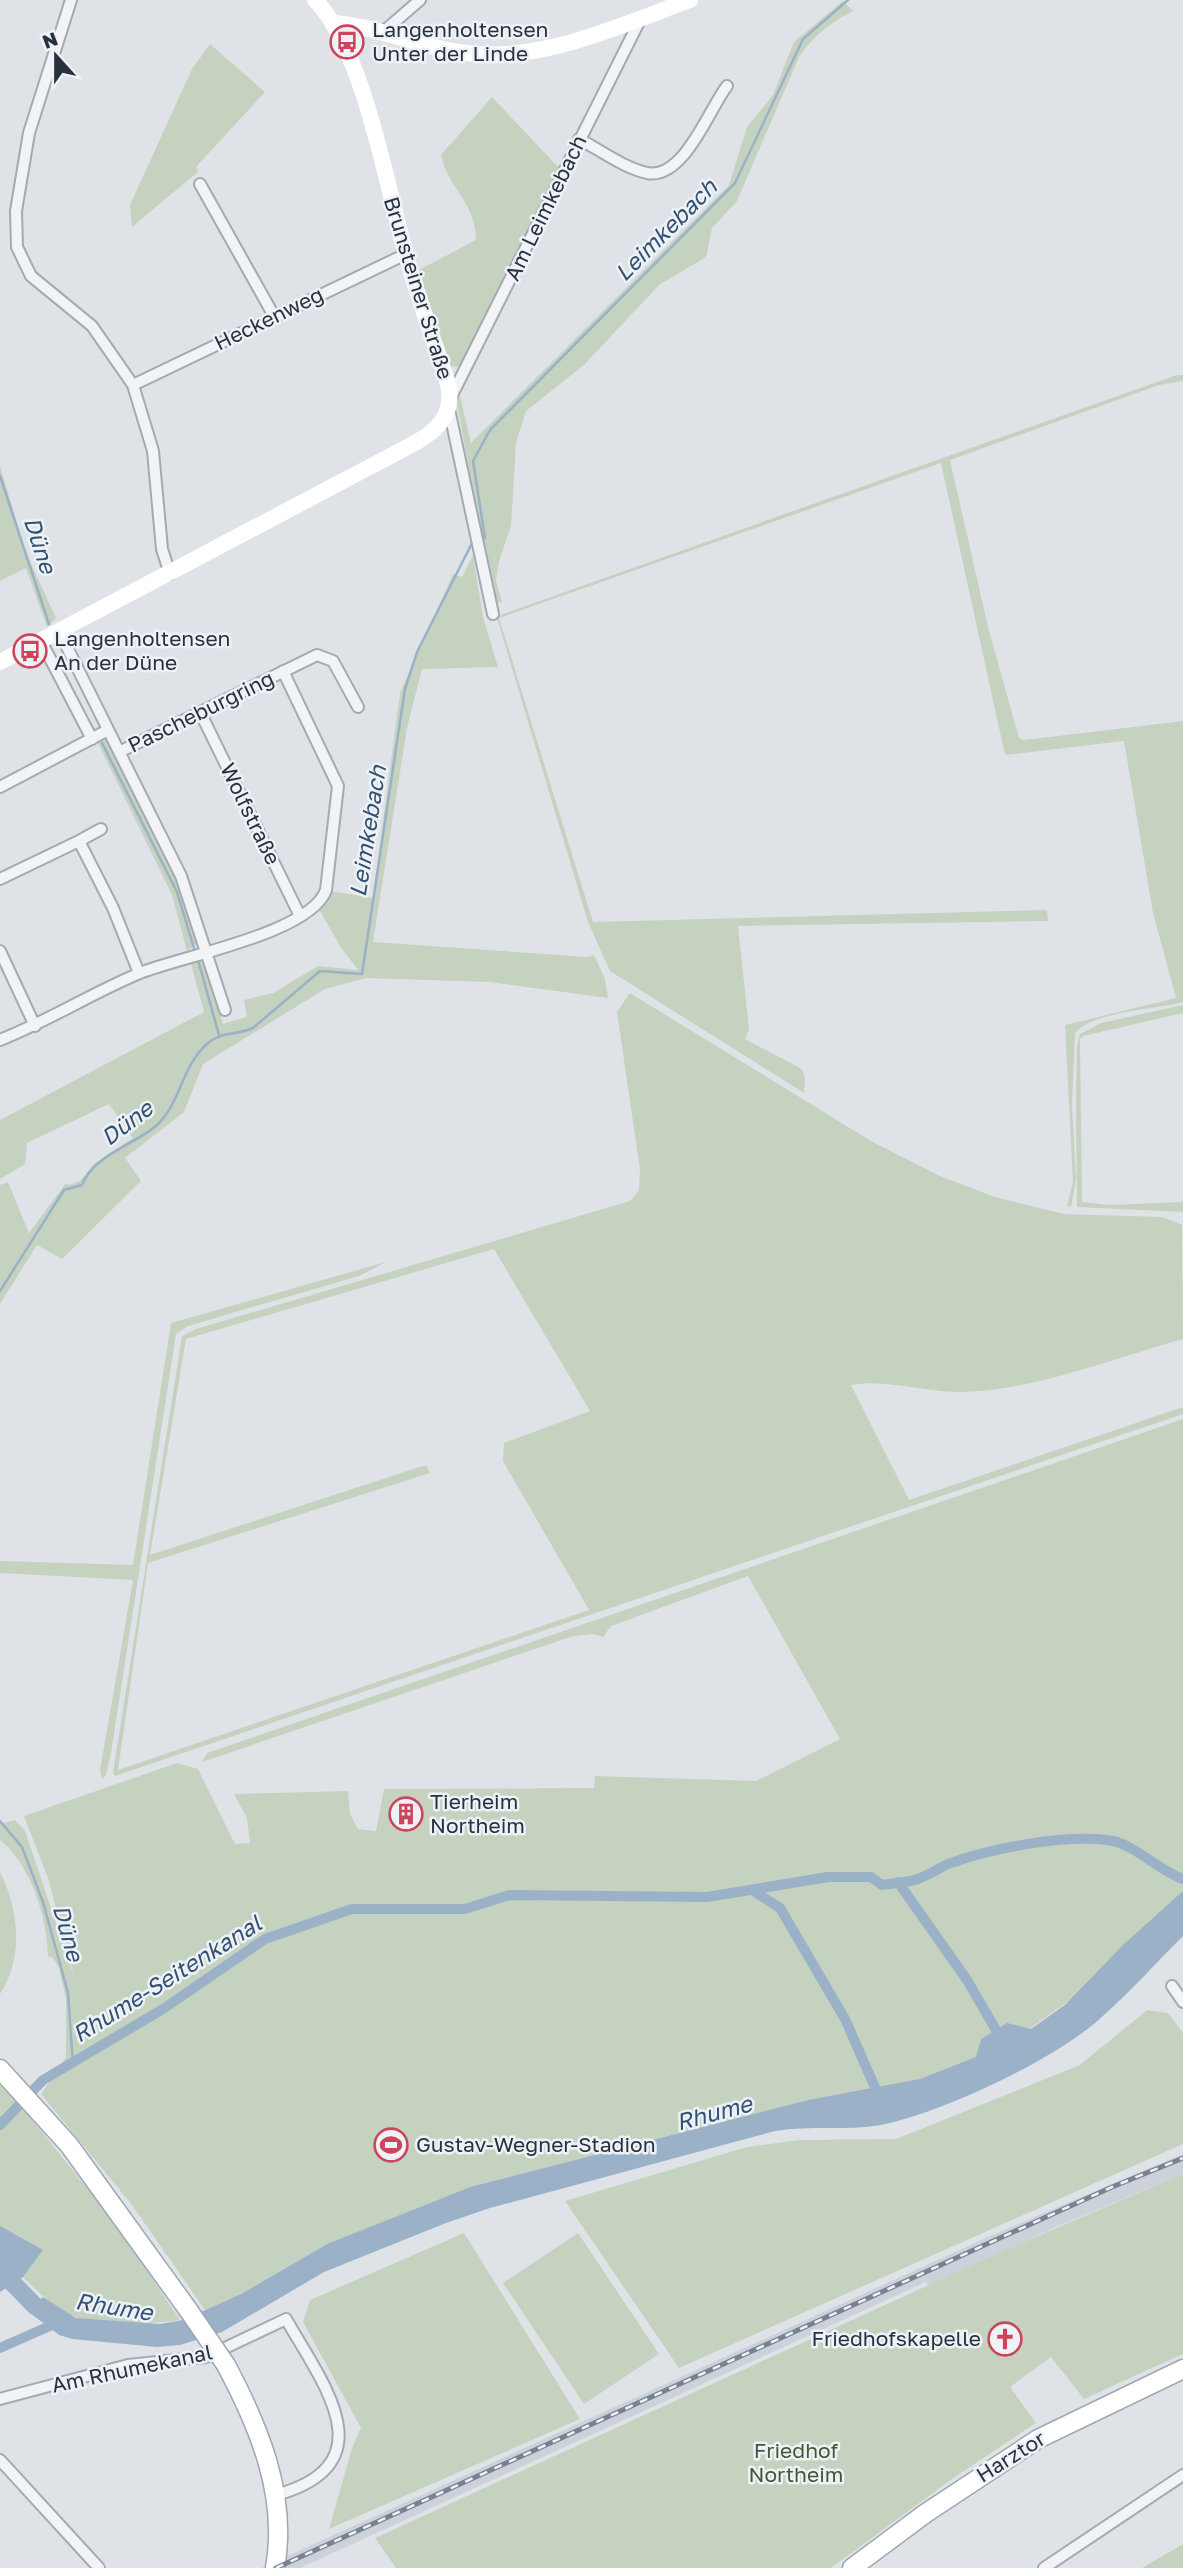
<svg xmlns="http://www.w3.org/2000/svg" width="1183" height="2568" viewBox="0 0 1183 2568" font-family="'Golos Text',sans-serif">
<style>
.built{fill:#cdd2da}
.green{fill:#c5d2c0;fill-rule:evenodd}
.water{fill:#9ab1c8}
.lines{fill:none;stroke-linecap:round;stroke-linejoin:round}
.stream{stroke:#9ab1c8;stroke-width:2.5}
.canal{stroke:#9ab1c8;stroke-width:10}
.river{stroke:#9ab1c8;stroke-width:18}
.street-casing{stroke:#a4aab2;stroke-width:14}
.primary-casing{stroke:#9ea7b4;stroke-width:21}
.street{stroke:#f2f3f6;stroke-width:10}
.secondary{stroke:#fff;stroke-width:16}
.primary{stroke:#fff;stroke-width:18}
.rail-casing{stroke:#788392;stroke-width:5}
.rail{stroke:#eef2f6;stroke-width:2.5;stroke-dasharray:8;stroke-linecap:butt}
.primary-bridge-casing{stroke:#9ea7b4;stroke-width:21;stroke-linecap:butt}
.primary-bridge{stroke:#fff;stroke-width:18}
.labels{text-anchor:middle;stroke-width:5;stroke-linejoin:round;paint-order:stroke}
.poi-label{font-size:21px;fill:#28313f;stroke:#eef2f6;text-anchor:start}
.street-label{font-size:21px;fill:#28313f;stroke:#eef2f6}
.park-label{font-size:21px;fill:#3d5b35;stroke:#eef2f6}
.water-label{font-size:23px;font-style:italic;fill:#335173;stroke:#eef2f6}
</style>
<rect width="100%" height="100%" fill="#dfe3e8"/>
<path class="built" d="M1183,2154V2174L1056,2227L928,2286L926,2282L300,2568H261L999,2232Z"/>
<path class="green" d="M843,1L853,11C830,23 814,35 799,57L737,201L712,228L706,257L659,285L584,365L526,411L516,443L511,526L499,561L496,580L502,603L493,601L456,398L460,396L471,443L729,185L747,127L773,95L794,42Z
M210,44L265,92L196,167L198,172L132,227L130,205L192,69Z
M492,97L560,169L464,367L447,366L417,271L476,240C476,202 447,187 441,155Z
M1177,375H1183V381L1159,385L950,460L988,627L1019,738L1024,740L1183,721V1002C1155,1010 1093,1011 1075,1033L1072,1106L1076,1178L1071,1207L1067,1206L1073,1182L1065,1025L1176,998L1153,913L1124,741L1005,755L941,463L499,618L593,922L1047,910L1048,921L738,926L749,1029L745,1039L802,1069L805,1078L804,1093L610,971L588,922L497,618L500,615Z
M0,466L26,553L56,618L47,627L26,568L0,581Z
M473,555L483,617L498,667L422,669L407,728L373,942L587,957L594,955L605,979L608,998L490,982L366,978L325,989L203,1064L184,1112L125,1158L141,1181L62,1259L37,1245L0,1304V1185L8,1182L29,1233L66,1183L69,1185L80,1181L95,1163L133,1138L109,1104L27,1143L25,1164L0,1179V1120L204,1012L190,960L203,959L223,1024L247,1017L244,1000L273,993L318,966L358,970L340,946L319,909L327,903L330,891L373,898L400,693L453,574L462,577Z
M108,738L181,886L199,942L187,951L172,895L98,743Z
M630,993L871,1141L940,1176L995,1197L1064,1214L1163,1217L1182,1225L1183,1339C1114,1358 1035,1390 963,1392C927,1393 886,1378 851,1385L909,1500L1183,1407V1414L115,1776L113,1772L182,1336L196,1329L630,1201L639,1190L640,1170L617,1012ZM494,1249L590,1411L504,1443L503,1461L589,1610L118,1770L148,1563L430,1473L426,1465L150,1555L186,1339Z
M1183,1005V1013L1083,1036L1080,1039L1082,1202L1110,1205L1183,1202V1212L1077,1207L1076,1098L1077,1046L1080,1034L1101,1023Z
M386,1262L359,1276L188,1326L176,1334L111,1753L106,1775L102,1779L100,1770L133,1580L0,1573V1561L133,1565L171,1323Z
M1183,1419V1893L1101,1978L1015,2039L951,2075L808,2100L470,2187L327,2244L241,2294L205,2310L132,2205L41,2094L66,2057V1999L59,1968L53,1958L48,1956C47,1917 31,1865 0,1840V1824L15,1820L25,1831L75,1979L48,1878L24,1816L177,1763L198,1769L235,1844L250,1843L247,1818L234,1794L348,1791L350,1814L358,1829L376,1831L384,1789L594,1788L595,1776L756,1781L840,1739L748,1576L611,1626L603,1637L593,1634L573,1636L202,1762L207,1753Z
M0,1872C19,1909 24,1958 0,1994Z
M1147,2010L1168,2013L1183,2033V2144L679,2368L565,2201L747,2147L799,2140L896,2139L1080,2065Z
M0,2080L112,2219L180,2320C159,2324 95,2325 76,2317C56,2310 38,2292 23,2277L0,2292Z
M1183,2174V2354L1084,2399L1051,2357L1010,2387L1036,2423L952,2479L831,2568H396L375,2538L1012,2247Z
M464,2233L580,2419L329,2529L352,2448L361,2428L303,2322L310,2300Z
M578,2233L659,2354L584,2404L503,2283Z
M1183,2544V2568H1142Z"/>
<path class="water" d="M1183,1891V1936C1157,1962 1132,1990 1104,2015C1059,2058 942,2113 881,2125C846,2131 811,2125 775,2131L490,2208L446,2223L324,2272L222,2332L180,2345L157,2347L72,2339L59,2335L28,2310L43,2297L76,2318L160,2324L183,2320L241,2294L327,2244L470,2187L808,2100L920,2079L976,2057L981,2039L1007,2023L1031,2029L1066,2004L1122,1946Z
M0,2226L43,2250L23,2277L0,2292Z"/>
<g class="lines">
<path class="stream" d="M0,476L49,624
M479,540L485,538L473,461L490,430L735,183L803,39L848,0
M102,743L177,892L194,948
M198,960L219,1035
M0,1291L64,1190L82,1185C93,1155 135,1145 157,1125C182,1101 181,1066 208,1043C222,1031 238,1035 253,1028L320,971L362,974L405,689L417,652L473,541
M0,1821L22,1847L43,1902L68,1993L73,2064"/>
<path class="canal" d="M898,1882L967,1980L996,2030
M752,1890L780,1908L845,2019L881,2101
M0,2125L43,2080L163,2009L265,1939L352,1909H465L509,1895L707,1897L828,1877H871L882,1885C892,1883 904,1883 914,1880C926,1877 937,1869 948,1864C991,1848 1062,1835 1107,1840C1133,1842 1157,1870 1183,1879
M0,2348L59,2322"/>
<path class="river" d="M0,2270L35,2306L52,2318"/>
<defs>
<path id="street" d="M71,0L29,133L16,211L17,247L31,276L92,326L133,385L153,451L162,549L170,574
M383,32L420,0
M579,139C600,150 624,168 647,173C684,180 709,109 727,86
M200,184L274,316
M133,385L406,254
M450,399L641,18
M449,409L493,614
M59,631L181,876L225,1010
M41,641L92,739
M200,712L300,916
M119,752L317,655L333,661L358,707
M0,787L108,730
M79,841L101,829
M0,879L79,841L113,908L139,973
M0,951L35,1026
M0,1040C48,1021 92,993 140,973C182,956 311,933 326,890L338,786L283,671
M1172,1986L1183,2002
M0,2399L128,2365L206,2357L286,2319C323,2384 388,2464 276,2495
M0,2460L99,2568
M1044,2568L1183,2475"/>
<path id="primary" d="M0,2069L69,2145L189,2311
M226,2365C259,2427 288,2496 275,2568
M852,2568L926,2513L1038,2439L1183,2369"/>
</defs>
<use href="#street" class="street-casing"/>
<use href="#primary" class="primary-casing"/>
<use href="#street" class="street"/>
<path class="secondary" d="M335,23C380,27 421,48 466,53C542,63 620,25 690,0
M0,662L415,443C440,429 454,413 448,384C434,340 417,296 405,251C386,183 363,49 315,0"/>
<use href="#primary" class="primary"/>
<defs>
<path id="rail" d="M276,2568L1112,2187L1183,2158"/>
</defs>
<use href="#rail" class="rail-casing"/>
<use href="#rail" class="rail"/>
<defs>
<path id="primary-bridge" d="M189,2311L226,2365"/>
</defs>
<use href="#primary-bridge" class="primary-bridge-casing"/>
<use href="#primary-bridge" class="primary-bridge"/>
</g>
<defs>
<symbol id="bus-ring" viewBox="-11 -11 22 22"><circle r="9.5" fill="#eef2f6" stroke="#cd445c" stroke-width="1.5"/><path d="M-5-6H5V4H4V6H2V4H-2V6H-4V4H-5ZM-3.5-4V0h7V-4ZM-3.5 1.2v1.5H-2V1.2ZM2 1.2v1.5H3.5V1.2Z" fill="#cd445c"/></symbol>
<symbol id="building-ring" viewBox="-11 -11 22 22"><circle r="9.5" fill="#eef2f6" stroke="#cd445c" stroke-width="1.5"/><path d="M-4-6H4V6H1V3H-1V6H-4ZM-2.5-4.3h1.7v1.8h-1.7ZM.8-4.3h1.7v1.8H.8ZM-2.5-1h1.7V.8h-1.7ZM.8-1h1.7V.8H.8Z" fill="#cd445c"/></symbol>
<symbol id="stadium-ring" viewBox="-11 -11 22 22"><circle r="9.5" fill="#eef2f6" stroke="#cd445c" stroke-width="1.5"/><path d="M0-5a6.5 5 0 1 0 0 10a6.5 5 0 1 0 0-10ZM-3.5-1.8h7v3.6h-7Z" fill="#cd445c"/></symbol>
<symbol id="church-ring" viewBox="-11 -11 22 22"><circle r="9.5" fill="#eef2f6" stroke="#cd445c" stroke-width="1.5"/><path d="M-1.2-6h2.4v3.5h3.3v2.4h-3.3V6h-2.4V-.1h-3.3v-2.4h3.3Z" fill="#cd445c"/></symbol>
</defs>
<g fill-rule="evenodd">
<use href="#bus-ring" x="328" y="23" width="38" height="38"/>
<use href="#bus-ring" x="11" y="632" width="38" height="38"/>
<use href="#building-ring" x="387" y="1795" width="38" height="38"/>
<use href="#stadium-ring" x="372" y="2126" width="38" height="38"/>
<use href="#church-ring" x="986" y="2320" width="38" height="38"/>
</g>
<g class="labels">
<g class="poi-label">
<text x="372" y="37">Langenholtensen<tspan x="372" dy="24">Unter der Linde</tspan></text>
<text x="54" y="646">Langenholtensen<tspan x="54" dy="24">An der Düne</tspan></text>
<text x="430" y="1809">Tierheim<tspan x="430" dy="24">Northeim</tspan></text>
<text x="416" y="2152">Gustav-Wegner-Stadion</text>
<text x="981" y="2346" text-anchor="end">Friedhofskapelle</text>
</g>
<g class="street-label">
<text transform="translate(546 208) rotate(-64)" y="7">Am Leimkebach</text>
<text transform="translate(418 288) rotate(73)" y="7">Brunsteiner Straße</text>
<text transform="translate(269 319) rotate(-26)" y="7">Heckenweg</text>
<text transform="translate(201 712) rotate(-26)" y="7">Pascheburgring</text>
<text transform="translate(250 814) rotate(64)" y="7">Wolfstraße</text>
<text transform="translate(132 2369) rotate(-12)" y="7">Am Rhumekanal</text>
<text transform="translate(1011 2457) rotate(-32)" y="7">Harztor</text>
</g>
<g class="park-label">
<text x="796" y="2458">Friedhof<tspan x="796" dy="24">Northeim</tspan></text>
</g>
<g class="water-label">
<text transform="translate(666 230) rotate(-45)" y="8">Leimkebach</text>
<text transform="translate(40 545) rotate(72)" y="8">Düne</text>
<text transform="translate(368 831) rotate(-81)" y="8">Leimkebach</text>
<text transform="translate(127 1123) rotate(-37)" y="8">Düne</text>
<text transform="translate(68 1933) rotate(74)" y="8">Düne</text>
<text transform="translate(167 1979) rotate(-32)" y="8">Rhume-Seitenkanal</text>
<text transform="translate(714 2113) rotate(-15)" y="8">Rhume</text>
<text transform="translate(114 2307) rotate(9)" y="8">Rhume</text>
</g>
</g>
<g transform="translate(56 56) rotate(339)" stroke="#eef2f6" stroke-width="5" paint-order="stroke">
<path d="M0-5L12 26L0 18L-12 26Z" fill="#28313f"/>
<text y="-10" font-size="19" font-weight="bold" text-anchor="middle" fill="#28313f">N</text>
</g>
</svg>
